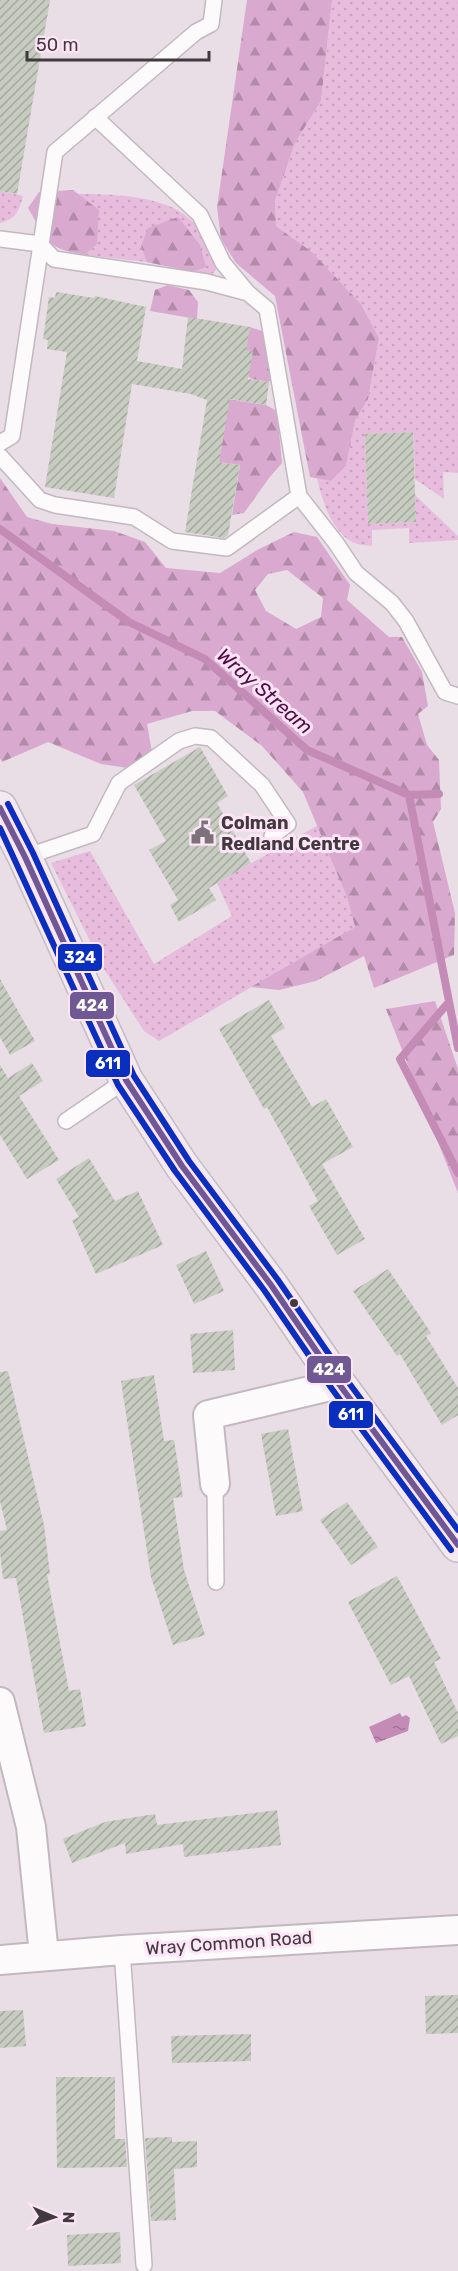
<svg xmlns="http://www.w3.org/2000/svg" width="458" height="2271" viewBox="0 0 458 2271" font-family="Rubik,sans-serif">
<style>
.grass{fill:url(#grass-dots)}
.forest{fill:url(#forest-firs);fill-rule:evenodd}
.water{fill:url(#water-ripples)}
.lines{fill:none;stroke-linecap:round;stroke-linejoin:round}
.stream{stroke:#c58bb7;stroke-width:8}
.building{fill:url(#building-hatch)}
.lane-casing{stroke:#c2b8c0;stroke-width:18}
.street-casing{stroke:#c2b8c0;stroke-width:32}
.primary-casing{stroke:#c3bdc1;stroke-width:36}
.lane{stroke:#fcfafb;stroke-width:15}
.street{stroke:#fcfafb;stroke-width:28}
.primary{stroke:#f3ebf2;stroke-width:33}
.bus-1-casing{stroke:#fde4f6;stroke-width:10}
.bus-2-casing{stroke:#fde4f6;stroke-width:10}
.bus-3-casing{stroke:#fde4f6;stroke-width:10}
.bus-1{stroke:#705894;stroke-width:6}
.bus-2{stroke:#0a2ebe;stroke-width:6}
.bus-3{stroke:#0a2ebe;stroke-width:6}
.bus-dot{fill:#42393f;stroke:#fde4f6;stroke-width:2}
.labels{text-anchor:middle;stroke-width:6;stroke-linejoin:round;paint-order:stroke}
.poi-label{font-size:18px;font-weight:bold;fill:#42393f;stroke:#fde4f6;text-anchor:start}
.street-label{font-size:18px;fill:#42393f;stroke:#fde4f6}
.water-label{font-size:20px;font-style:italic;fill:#530b47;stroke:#fde4f6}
.line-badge{stroke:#fde4f6;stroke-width:2}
.badge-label{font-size:16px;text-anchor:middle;font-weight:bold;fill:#fff}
</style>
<defs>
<pattern id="grass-dots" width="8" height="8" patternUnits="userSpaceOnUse" patternTransform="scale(1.5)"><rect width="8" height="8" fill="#e8bcdd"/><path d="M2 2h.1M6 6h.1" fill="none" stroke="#c8a2bf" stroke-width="1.8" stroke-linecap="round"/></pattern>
<pattern id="forest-firs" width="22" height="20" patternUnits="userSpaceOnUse" patternTransform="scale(1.5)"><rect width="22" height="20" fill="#daa9cf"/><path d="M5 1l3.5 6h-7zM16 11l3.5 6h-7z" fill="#b28ba9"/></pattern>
<pattern id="water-ripples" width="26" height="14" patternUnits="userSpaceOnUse" patternTransform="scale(1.5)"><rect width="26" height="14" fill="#c58bb7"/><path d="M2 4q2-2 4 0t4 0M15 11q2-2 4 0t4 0" fill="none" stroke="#a27396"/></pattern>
<pattern id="building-hatch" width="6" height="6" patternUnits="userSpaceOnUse" patternTransform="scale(1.5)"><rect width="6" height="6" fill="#c7ccc1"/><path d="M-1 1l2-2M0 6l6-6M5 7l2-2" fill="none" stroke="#a3a79e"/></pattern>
</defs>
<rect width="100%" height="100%" fill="#e9dde6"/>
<path class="grass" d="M332,0H458V473L443,472L444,499L415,479L413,432L365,434L368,524L416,522L415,495L458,536V540L409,543V528L372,530V546C366,545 357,545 352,542C331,530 322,500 317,478L331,481L346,466L355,421L368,399L379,338L361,304L312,252L276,226L275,201L295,143L321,101Z
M0,191L23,196C19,211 16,219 0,223Z
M78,194C111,194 167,195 192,221C205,233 210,254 216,270L211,275L147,262L85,255L97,244Z
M318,825L347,897L355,927L159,1041L144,1031L104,969L51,863L90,851L154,964L232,916L217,883Z"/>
<path class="forest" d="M247,0H332L321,101L295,143L275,201L276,226L312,252L361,304L379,338L368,399L355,421L346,466L331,481L310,477L275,296L236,263L221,239L217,207Z
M73,190L99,210L97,244L85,255C45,248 48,241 28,208L39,192Z
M178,217L200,245L206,267L193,272L147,262L141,246L148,228Z
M168,285L189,290L198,302L197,319L150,311L155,290Z
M250,327L265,332L274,376L269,382L252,379L241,372Z
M208,396L266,405L277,411L282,463L269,478L244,513L232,515L240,465L219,462L227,413Z
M0,478L27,517L52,524L114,531L145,542L166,568L220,573L259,549L294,532L317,537L350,585L347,600L389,637H402L422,672L428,706L418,714L427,745L439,760L441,809L433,822L455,913L454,955L374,988L364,956L316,981L279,990L251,987L355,927L347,897L303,792L262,746L215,711H192L147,724L152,752L128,768L101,764L48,742L2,762L0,758ZM287,570L323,598L321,617L296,629L266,611L255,590L268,574Z
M435,1001L458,1069V1193L386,1009Z"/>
<path class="water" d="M400,1713L402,1717L406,1715L410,1718L408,1731L376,1743L369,1727Z"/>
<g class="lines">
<path class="stream" d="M0,529L129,622L205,659L307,750L409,795L439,794
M409,795L458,1048
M448,1003L400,1059L458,1173"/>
</g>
<path class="building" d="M0,0H50L17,194L0,191Z
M56,292L94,298L95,296L146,307L137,361L182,369L188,317L250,327L246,350L253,351L248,379L269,382L266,405L230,399L219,462L240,465L228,535L224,538L185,532L207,400L191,394L132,384L114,498L45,487L67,352L47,349L48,340L43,339L49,297L55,298Z
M413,432L416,522L368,524L365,434Z
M200,747L228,796L217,803L251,863L209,888L216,900L179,922L170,905L178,900L149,850L166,841L134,785Z
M0,979L35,1041L10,1055L0,1037Z
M269,1000L285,1028L271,1036L312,1107L326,1099L353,1147L322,1164L365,1239L337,1255L309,1206L318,1201L267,1107L264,1109L219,1029Z
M32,1063L43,1081L19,1096L59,1160L27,1179L0,1135V1065L8,1078Z
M89,1158L115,1201L138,1191L163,1245L96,1274L72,1220L79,1217L56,1179Z
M206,1251L224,1291L194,1304L176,1265Z
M388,1269L431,1333L426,1336L458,1388V1415L442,1425L400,1354L397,1356L353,1291Z
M233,1330L235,1370L193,1373L190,1334Z
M8,1371L44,1525L50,1574H47L69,1691L80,1689L86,1726L44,1733L16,1578L3,1579L0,1552V1531L7,1530L0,1501V1372Z
M154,1375L164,1441L174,1440L183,1497L173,1498L184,1570L205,1635L173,1645L151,1577L121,1381Z
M288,1429L303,1511L276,1516L261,1434Z
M347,1502L378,1547L351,1565L320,1520Z
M397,1576L441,1659L434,1662L458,1713V1736L441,1744L409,1676L391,1685L348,1602Z
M277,1810L281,1845L184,1857L183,1844L126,1854L125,1843L72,1863L63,1839L105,1822L155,1814L157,1825Z
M458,1995V2033L426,2034L425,1996Z
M23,2010L26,2046L0,2048V2011Z
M251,2034V2061L172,2063L171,2036Z
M56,2077H115V2139H125L127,2167L57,2168Z
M172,2137V2142L197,2141V2167L174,2169L176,2220L151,2221L145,2138Z
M120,2232L121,2263L68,2266L67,2235Z"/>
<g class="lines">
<defs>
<path id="lane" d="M95,117L200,215L223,263L248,293
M0,239L40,244L54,259L207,282L248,293L267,309L299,496L227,548L172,541L134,517L55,505L40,500L0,456
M0,443L12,436L55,152L196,32L211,24L214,0
M299,496L336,543L356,573L392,603L406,621L445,692L458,696
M25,857L93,834L119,783L179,741L195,736L211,738L262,785L288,824L272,836
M66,1121L126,1080
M215,1484L216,1582
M122,1950L144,2265"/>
<path id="street" d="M215,1484L208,1415L339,1384
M0,1702L31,1827L44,1955
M0,1960L122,1950L458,1930"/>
<path id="primary" d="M0,808L25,857L126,1080L182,1166L271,1285L339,1384L458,1545"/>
</defs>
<use href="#lane" class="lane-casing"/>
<use href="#street" class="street-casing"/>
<use href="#primary" class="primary-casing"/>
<use href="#lane" class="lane"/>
<use href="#street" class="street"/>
<use href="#primary" class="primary"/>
<defs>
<path id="bus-1" d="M0,808L25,857L126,1080L182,1166L271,1285L339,1384L458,1545"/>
<path id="bus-2" d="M0,828L118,1085L175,1171L264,1290L332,1389L451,1550"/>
<path id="bus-3" d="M8,804L33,853L134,1076L189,1161L278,1280L346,1379L458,1530"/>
</defs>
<use href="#bus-1" class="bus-1-casing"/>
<use href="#bus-2" class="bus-2-casing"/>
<use href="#bus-3" class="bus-3-casing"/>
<use href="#bus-1" class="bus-1"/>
<use href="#bus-2" class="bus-2"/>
<use href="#bus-3" class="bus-3"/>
</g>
<defs>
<symbol id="civic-bare" viewBox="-9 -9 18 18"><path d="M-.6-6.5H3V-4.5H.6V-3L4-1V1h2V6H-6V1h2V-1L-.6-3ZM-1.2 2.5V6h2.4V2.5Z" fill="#7c7279" stroke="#fde4f6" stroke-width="2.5" paint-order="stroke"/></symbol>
</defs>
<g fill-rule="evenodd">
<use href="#civic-bare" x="186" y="816" width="33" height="33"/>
</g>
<circle class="bus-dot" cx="294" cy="1303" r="5"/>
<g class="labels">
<g class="poi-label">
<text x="221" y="829">Colman<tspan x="221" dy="21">Redland Centre</tspan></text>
</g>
<g class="street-label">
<text transform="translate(229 1943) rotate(-4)" y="6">Wray Common Road</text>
</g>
<g class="water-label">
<text transform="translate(265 691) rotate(41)" y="7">Wray Stream</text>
</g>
</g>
<g class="line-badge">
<rect x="57" y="943" width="46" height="29" rx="6" fill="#0a2ebe"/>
<rect x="69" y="991" width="46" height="29" rx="6" fill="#705894"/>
<rect x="85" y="1049" width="46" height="29" rx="6" fill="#0a2ebe"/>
<rect x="306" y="1355" width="46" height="29" rx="6" fill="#705894"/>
<rect x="328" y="1400" width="46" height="29" rx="6" fill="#0a2ebe"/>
</g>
<g class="badge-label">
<text x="80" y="963">324</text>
<text x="92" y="1011">424</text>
<text x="108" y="1069">611</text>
<text x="329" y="1375">424</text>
<text x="351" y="1420">611</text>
</g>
<g transform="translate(54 2217) rotate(92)" stroke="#fde4f6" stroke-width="4.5" paint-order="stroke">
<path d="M0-4.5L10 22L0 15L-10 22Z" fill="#42393f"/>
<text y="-9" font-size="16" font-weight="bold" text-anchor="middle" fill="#42393f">N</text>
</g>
<path d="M27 51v9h182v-9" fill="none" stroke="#42393f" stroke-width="3"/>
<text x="36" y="51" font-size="18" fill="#42393f" stroke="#fde4f6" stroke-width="4.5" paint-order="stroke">50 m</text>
</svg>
